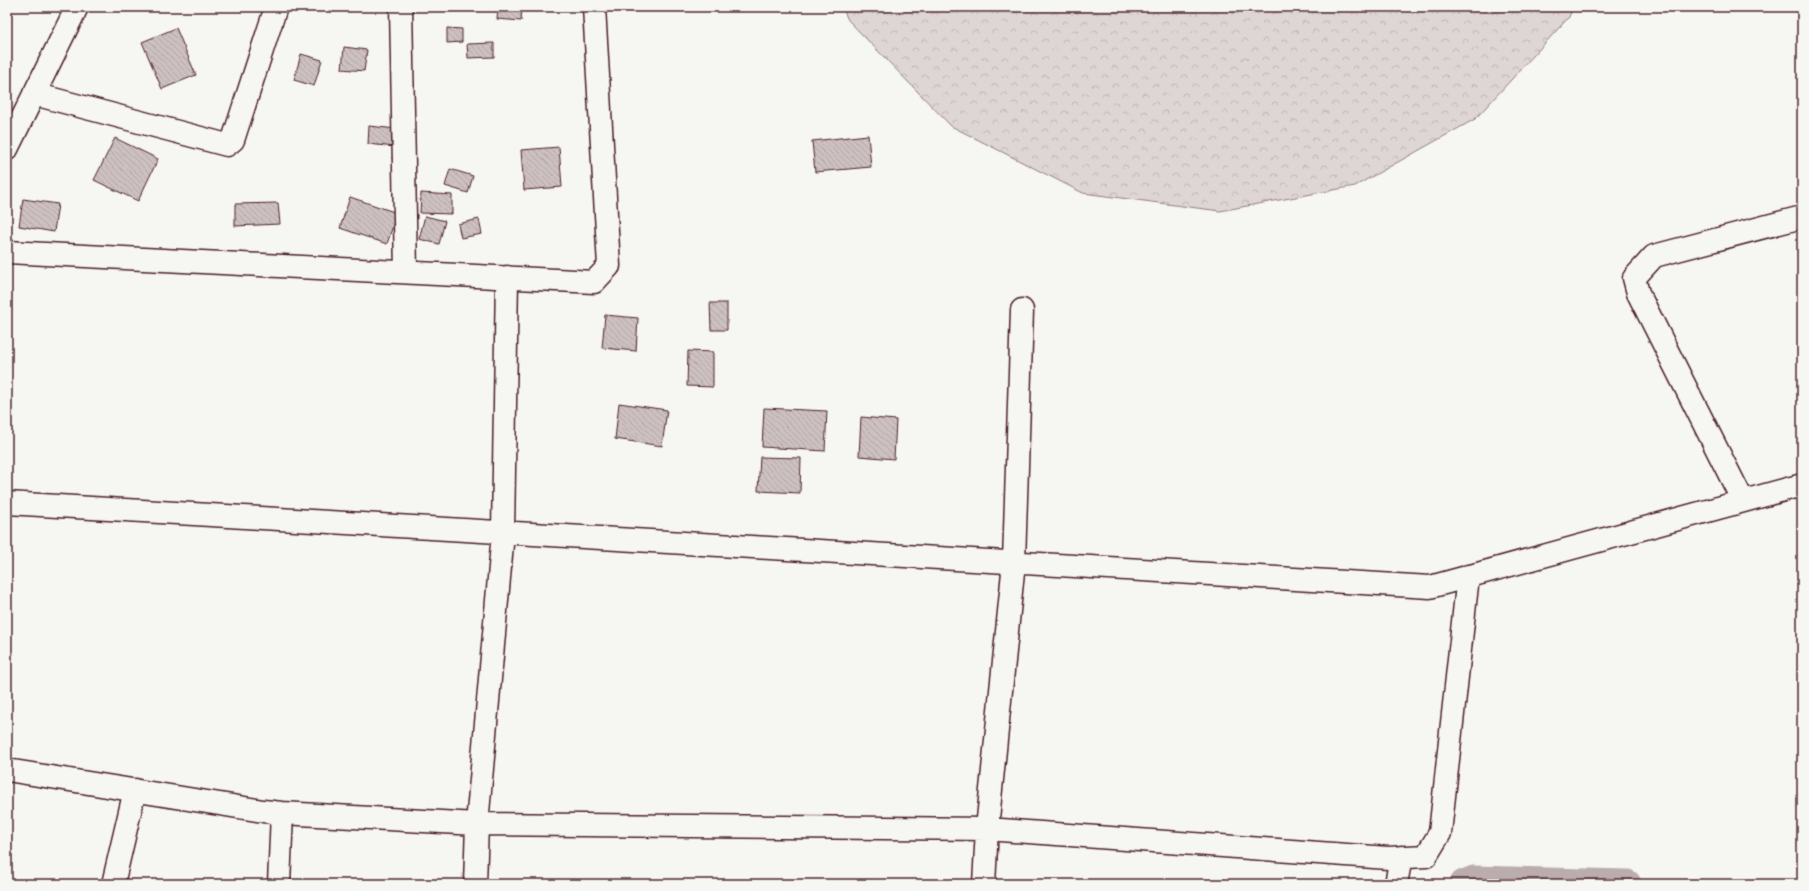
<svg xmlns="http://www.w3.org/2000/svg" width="1809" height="891" font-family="'Playpen Sans',sans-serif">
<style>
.park{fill:url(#park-crowns);stroke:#947a80}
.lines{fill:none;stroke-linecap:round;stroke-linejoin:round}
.canal{stroke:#bbadae;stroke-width:29}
.building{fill:url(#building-back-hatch);stroke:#4a1f2b}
.minor-casing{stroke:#4a1f2b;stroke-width:25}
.minor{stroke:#f6f6f2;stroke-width:22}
</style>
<defs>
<pattern id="park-crowns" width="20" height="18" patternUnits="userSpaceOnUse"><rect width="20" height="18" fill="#ddd6d5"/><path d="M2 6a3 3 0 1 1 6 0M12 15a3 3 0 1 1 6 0" fill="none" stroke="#bfb7b7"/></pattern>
<pattern id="building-back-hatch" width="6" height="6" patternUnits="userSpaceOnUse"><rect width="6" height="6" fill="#ccc1c0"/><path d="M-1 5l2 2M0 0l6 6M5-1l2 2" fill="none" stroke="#b1a5a5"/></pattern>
</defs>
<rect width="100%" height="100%" fill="#f6f6f2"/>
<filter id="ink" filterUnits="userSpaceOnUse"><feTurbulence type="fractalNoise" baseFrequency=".025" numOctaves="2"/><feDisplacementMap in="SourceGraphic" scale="8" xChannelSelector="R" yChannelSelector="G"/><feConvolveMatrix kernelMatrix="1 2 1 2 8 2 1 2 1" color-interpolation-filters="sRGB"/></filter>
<g filter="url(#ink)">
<!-- park -->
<path class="park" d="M 842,7 L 1573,7 L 1569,17 L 1475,119 L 1355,186 L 1220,211 L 1083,193 L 951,126 L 848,20 Z"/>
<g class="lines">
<!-- canal -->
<path class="canal" d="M 1464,884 L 1474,880 L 1627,884"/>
</g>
<!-- building -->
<path class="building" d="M 498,7 L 522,7 L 521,21 L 497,19 Z
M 176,28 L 196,75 L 162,89 L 142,42 Z
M 447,28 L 462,29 L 462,42 L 447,43 Z
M 494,43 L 494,57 L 468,58 L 467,44 Z
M 344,47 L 367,50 L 364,71 L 342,69 Z
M 301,54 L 322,60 L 314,86 L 294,80 Z
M 369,126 L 396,129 L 395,147 L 368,144 Z
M 868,135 L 871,167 L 815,172 L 812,141 Z
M 115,138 L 158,159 L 138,201 L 94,180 Z
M 559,147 L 562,187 L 524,190 L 521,150 Z
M 450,169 L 473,176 L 468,193 L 445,186 Z
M 421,193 L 452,195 L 452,214 L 420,213 Z
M 350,197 L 397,213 L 387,244 L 340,228 Z
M 23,199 L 58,204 L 54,232 L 19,226 Z
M 278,203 L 280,224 L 235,226 L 235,204 Z
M 425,216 L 445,221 L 439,244 L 419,239 Z
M 479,219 L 482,234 L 461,238 L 458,224 Z
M 710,303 L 727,303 L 727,330 L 711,330 Z
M 605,315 L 638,318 L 636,351 L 602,348 Z
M 688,351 L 713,352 L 713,387 L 687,386 Z
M 619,403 L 667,410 L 662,446 L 615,439 Z
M 764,408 L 827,411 L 825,451 L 762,447 Z
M 861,417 L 896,420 L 894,459 L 859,456 Z
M 760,457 L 801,458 L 800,493 L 758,491 Z"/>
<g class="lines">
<!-- minor casing -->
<g class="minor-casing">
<path id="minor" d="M 401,7 L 406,272
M 34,94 L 227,145 L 233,140 L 276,7
M 7,149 L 77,7
M 7,252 L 594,282 L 609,266 L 594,7
M 1743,501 L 1638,293 L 1634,278 L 1654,256 L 1802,217
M 7,503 L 1430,587 L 1802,485
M 7,770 L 263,811 L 282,813 L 477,824 L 987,829 L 1388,858 L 1426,856 L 1440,833 L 1468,576
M 113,884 L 135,790
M 279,884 L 282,813
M 475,884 L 477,824 L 503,533 L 507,277
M 984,884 L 987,829 L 1014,562 L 1022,310
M 1396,884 L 1401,857"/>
</g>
<!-- minor -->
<use href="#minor" class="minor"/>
</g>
</g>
<!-- margin -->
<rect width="1809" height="891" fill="none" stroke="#f6f6f2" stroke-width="24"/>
<rect x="12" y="12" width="1785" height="867" fill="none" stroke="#4a1f2b" stroke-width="1.5" filter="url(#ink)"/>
</svg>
